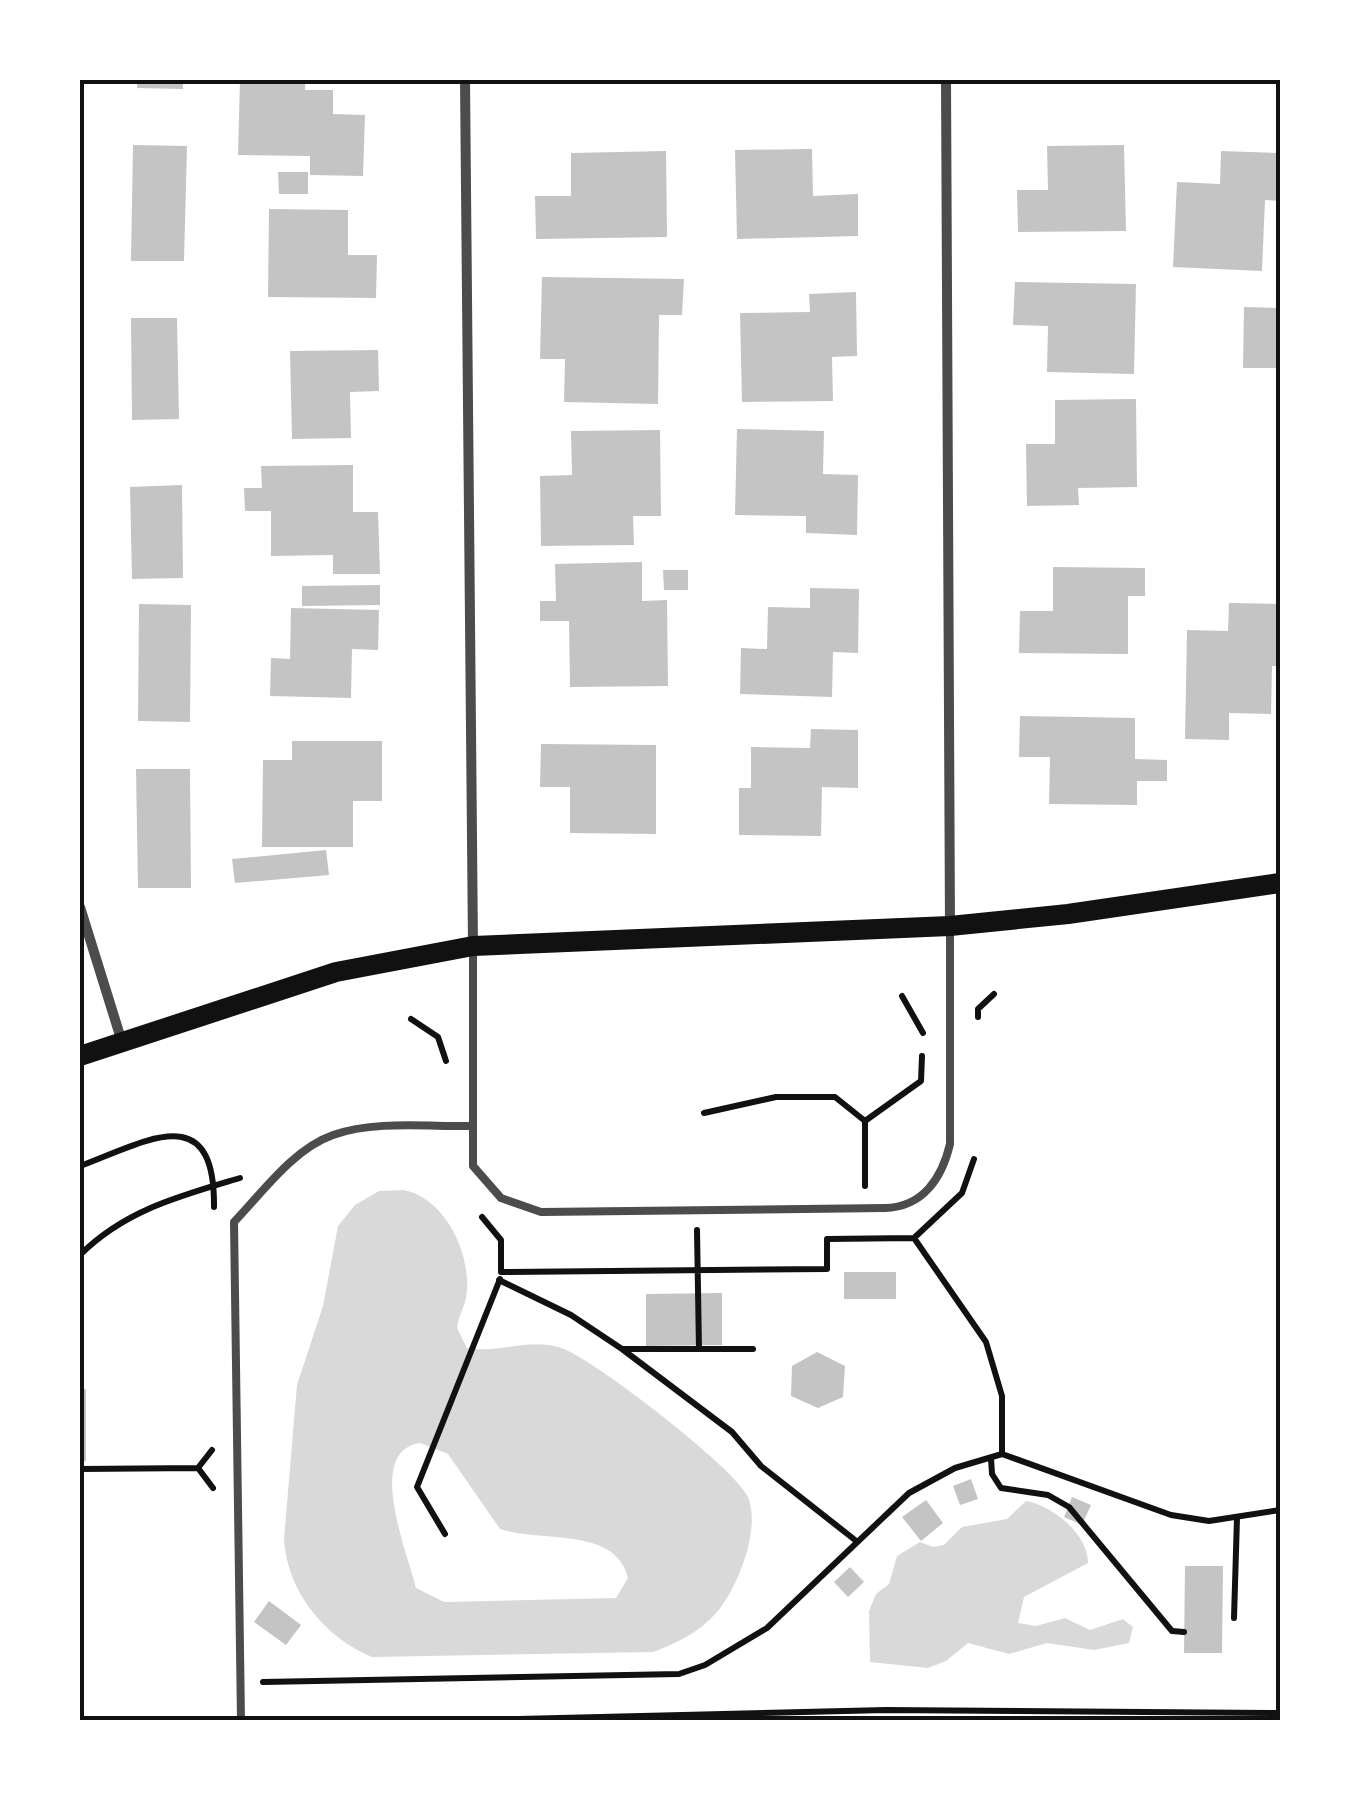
<svg xmlns="http://www.w3.org/2000/svg" width="1360" height="1800" font-family="'PT Sans',sans-serif">
<style>
.water{fill:#d9d9d9;fill-rule:evenodd}
.building{fill:#c4c4c4}
.lines{fill:none;stroke-linecap:round;stroke-linejoin:round}
.path{stroke:#111;stroke-width:6}
.service{stroke:#4c4c4c;stroke-width:8}
.minor{stroke:#4c4c4c;stroke-width:10}
.secondary{stroke:#111;stroke-width:20}
.neatline{fill:none;stroke:#111;stroke-width:4}
</style>
<rect width="100%" height="100%" fill="#fff"/>
<!-- water -->
<path class="water" d="M 404,1190 C 447,1199 473,1257 466,1298 C 464,1308 458,1317 457,1328 L 467,1348 C 500,1354 531,1336 564,1349 C 597,1362 735,1468 748,1497 C 761,1529 738,1587 717,1612 C 701,1631 676,1644 653,1652 L 372,1657 C 324,1637 287,1591 284,1539 L 297,1385 L 323,1306 L 338,1226 L 355,1205 L 379,1191 ZM 420,1443 L 448,1454 L 500,1529 C 540,1543 616,1526 628,1578 L 616,1598 L 444,1602 L 416,1588 C 407,1551 365,1451 420,1443 Z
M 1026,1501 C 1053,1506 1088,1534 1088,1563 L 1024,1597 L 1018,1623 L 1036,1626 L 1065,1618 L 1090,1630 L 1123,1619 L 1133,1627 L 1129,1643 L 1094,1650 L 1047,1643 L 1009,1654 L 968,1643 L 946,1661 L 928,1668 L 870,1662 L 869,1611 L 876,1594 L 889,1584 L 897,1556 L 920,1542 L 933,1547 L 944,1545 L 962,1527 L 1007,1519 Z"/>
<!-- building -->
<path class="building" d="M 137,80 L 183,80 L 183,89 L 137,88 Z
M 240,80 L 305,80 L 305,90 L 333,90 L 333,114 L 365,115 L 363,176 L 310,175 L 310,156 L 238,155 Z
M 133,145 L 187,146 L 184,261 L 131,261 Z
M 1124,145 L 1126,231 L 1018,232 L 1017,190 L 1048,190 L 1047,146 Z
M 812,149 L 813,196 L 858,194 L 858,236 L 737,239 L 735,150 Z
M 666,151 L 667,237 L 536,239 L 535,196 L 571,196 L 571,153 Z
M 1221,151 L 1280,153 L 1280,201 L 1265,200 L 1262,271 L 1173,267 L 1177,182 L 1220,184 Z
M 278,172 L 308,172 L 308,194 L 279,194 Z
M 269,209 L 348,210 L 348,255 L 377,255 L 376,298 L 268,297 Z
M 542,277 L 684,279 L 682,315 L 659,315 L 658,404 L 564,402 L 565,359 L 540,359 Z
M 1015,282 L 1136,284 L 1134,374 L 1047,372 L 1048,326 L 1013,325 Z
M 856,292 L 857,356 L 832,357 L 833,401 L 742,402 L 740,313 L 810,312 L 809,294 Z
M 1244,307 L 1280,308 L 1280,368 L 1243,368 Z
M 131,318 L 177,318 L 179,419 L 132,420 Z
M 378,350 L 379,391 L 350,392 L 351,438 L 292,439 L 290,351 Z
M 1136,399 L 1137,487 L 1078,488 L 1079,505 L 1027,506 L 1026,444 L 1055,444 L 1055,400 Z
M 737,429 L 824,431 L 823,474 L 858,475 L 857,535 L 806,533 L 806,516 L 735,515 Z
M 660,430 L 661,516 L 633,516 L 634,545 L 541,546 L 540,476 L 572,475 L 571,431 Z
M 353,465 L 353,512 L 378,512 L 380,574 L 333,574 L 333,555 L 271,556 L 271,511 L 245,511 L 244,488 L 262,488 L 261,466 Z
M 182,485 L 183,578 L 132,579 L 130,487 Z
M 642,562 L 642,601 L 667,600 L 668,686 L 570,687 L 569,621 L 540,621 L 540,601 L 556,601 L 555,564 Z
M 1053,567 L 1145,568 L 1145,596 L 1128,596 L 1128,654 L 1019,653 L 1020,611 L 1053,611 Z
M 663,570 L 688,570 L 688,590 L 664,590 Z
M 380,585 L 380,605 L 302,606 L 302,586 Z
M 810,588 L 859,589 L 858,653 L 833,652 L 832,697 L 740,694 L 741,648 L 767,649 L 768,607 L 810,608 Z
M 1229,603 L 1280,604 L 1280,666 L 1272,666 L 1271,714 L 1229,713 L 1229,740 L 1185,739 L 1187,630 L 1228,631 Z
M 139,604 L 191,605 L 190,722 L 138,721 Z
M 291,608 L 379,610 L 378,650 L 352,649 L 351,698 L 270,696 L 271,658 L 290,659 Z
M 1020,716 L 1135,718 L 1135,759 L 1167,760 L 1167,781 L 1137,781 L 1137,805 L 1049,804 L 1050,757 L 1019,757 Z
M 811,729 L 858,730 L 858,788 L 822,787 L 821,836 L 739,835 L 739,788 L 751,788 L 751,747 L 810,748 Z
M 292,741 L 382,741 L 382,801 L 353,801 L 353,847 L 262,847 L 263,760 L 292,760 Z
M 541,744 L 656,745 L 656,834 L 570,833 L 570,787 L 540,787 Z
M 136,769 L 190,769 L 191,888 L 138,888 Z
M 326,850 L 329,875 L 235,883 L 232,859 Z
M 844,1272 L 896,1272 L 896,1299 L 844,1299 Z
M 722,1293 L 722,1345 L 646,1346 L 646,1294 Z
M 817,1352 L 845,1366 L 843,1397 L 818,1408 L 791,1396 L 792,1366 Z
M 80,1389 L 86,1389 L 86,1461 L 80,1461 Z
M 971,1479 L 978,1499 L 960,1505 L 953,1486 Z
M 1072,1497 L 1091,1505 L 1082,1525 L 1064,1517 Z
M 926,1500 L 943,1523 L 921,1541 L 902,1517 Z
M 1185,1566 L 1223,1566 L 1222,1653 L 1184,1653 Z
M 850,1567 L 864,1582 L 848,1597 L 834,1582 Z
M 269,1601 L 301,1625 L 286,1645 L 254,1622 Z"/>
<g class="lines">
<!-- path -->
<path class="path" d="M 902,996 L 923,1033
M 978,1017 L 978,1009 L 994,994
M 411,1019 L 438,1037 L 446,1061
M 704,1113 L 776,1097 L 835,1097 L 865,1121
M 865,1121 L 921,1081 L 922,1056
M 865,1121 L 865,1186
M 80,1166 C 147,1141 215,1098 214,1207
M 482,1217 L 501,1240 L 501,1272 L 827,1269 L 827,1239 L 914,1238 L 962,1193 L 974,1159
M 697,1230 L 699,1349
M 914,1238 L 986,1342 L 1002,1396 L 1002,1454
M 80,1255 C 125,1210 180,1196 240,1178
M 499,1280 L 571,1315 L 622,1349 L 732,1432 L 761,1466 L 855,1540
M 623,1349 L 753,1349
M 991,1458 L 992,1474 L 1001,1488 L 1048,1495 L 1069,1507 L 1172,1631 L 1184,1632
M 198,1468 L 213,1488
M 80,1469 L 198,1468 L 212,1450
M 445,1534 L 417,1487 L 500,1279
M 1234,1618 L 1237,1518
M 263,1682 L 679,1674 L 705,1665 L 767,1628 L 909,1493 L 955,1468 L 1002,1454 L 1171,1515 L 1209,1521 L 1280,1510
M 80,1719 L 221,1720
M 263,1720 L 307,1720
M 480,1720 L 886,1710 L 1280,1713"/>
<!-- service -->
<path class="service" d="M 473,949 L 473,1166 L 501,1198 L 541,1212 L 885,1208 C 923,1207 942,1178 950,1144 L 950,930
M 241,1720 L 234,1222 C 262,1193 293,1149 333,1135 C 375,1120 430,1127 473,1126"/>
<!-- minor -->
<path class="minor" d="M 465,80 L 473,946
M 946,80 L 950,926
M 80,907 L 122,1042"/>
<!-- secondary -->
<path class="secondary" d="M 80,1056 L 336,972 L 473,946 L 950,926 L 1068,914 L 1280,883"/>
</g>
<!-- border -->
<rect width="1360" height="1800" fill="none" stroke="#ffffff" stroke-width="165"/>
<rect x="82" y="82" width="1196" height="1636" class="neatline"/>
</svg>
